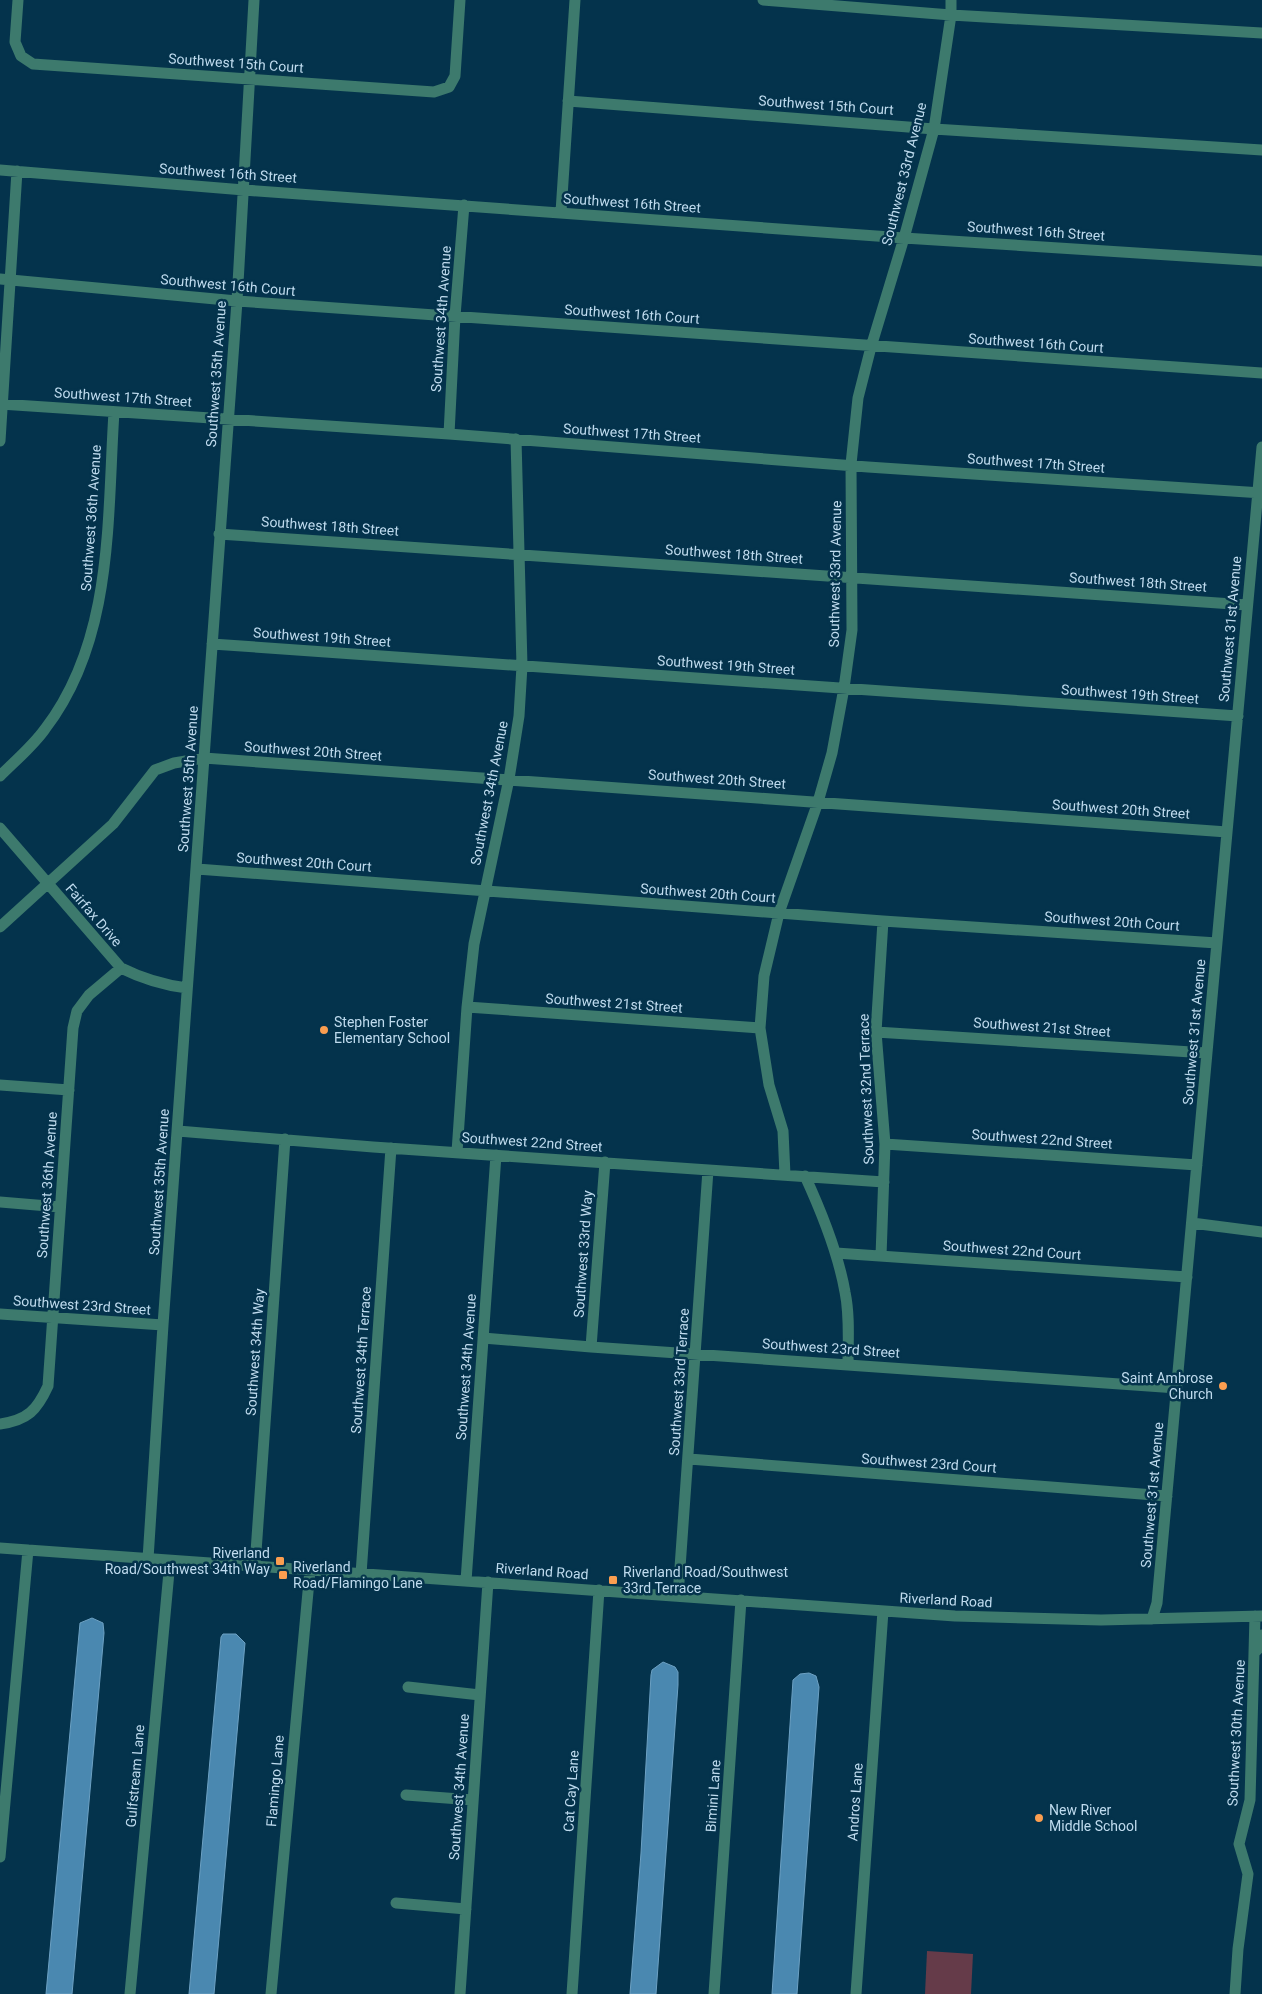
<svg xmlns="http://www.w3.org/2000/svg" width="1262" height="1994" font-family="Roboto,sans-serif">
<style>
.green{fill:#653b49}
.water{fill:#4a88b0;stroke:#6da1c3}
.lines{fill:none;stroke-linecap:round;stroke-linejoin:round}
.minor{stroke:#3d7a6d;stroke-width:11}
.poi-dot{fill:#fb9e50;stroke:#04334c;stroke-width:2}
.labels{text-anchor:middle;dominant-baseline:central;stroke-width:5;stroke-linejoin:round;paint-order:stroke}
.street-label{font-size:14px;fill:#bfdbee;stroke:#04334c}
.poi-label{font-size:14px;fill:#bfdbee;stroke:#04334c;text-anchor:start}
</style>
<rect width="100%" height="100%" fill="#04334c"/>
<!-- green -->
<path class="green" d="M 927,1951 L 973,1954 L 971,1994 L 925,1994 Z"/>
<!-- water -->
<path class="water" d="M 92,1618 L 103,1623 L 104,1633 L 72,1994 L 46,1994 L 80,1623 Z
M 223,1634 L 236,1634 L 245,1643 L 214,1994 L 189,1994 L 221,1637 Z
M 663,1662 L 675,1667 L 678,1672 L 678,1685 L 656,1994 L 630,1994 L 641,1853 L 651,1675 L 652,1670 Z
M 809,1673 L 816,1676 L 819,1687 L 797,1994 L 772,1994 L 793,1680 L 800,1674 Z"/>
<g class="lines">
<!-- minor -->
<path class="minor" d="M 18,0 L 15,42 L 21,56 L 33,64 L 434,92 L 449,87 L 455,76 L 460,0
M 763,0 L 951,15 L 1262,33
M 568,101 L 934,129 L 1262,150
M 0,170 L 244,190 L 904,238 L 1262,261
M 561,212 L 575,0
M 0,279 L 237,301 L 1262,373
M 0,404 L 449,434 L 868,467 L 1262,493
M 449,434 L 455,316 L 464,205
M 0,441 L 17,171
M 219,534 L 1247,605
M 212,644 L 1238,716
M 0,776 C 15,761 33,746 45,729 C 114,639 107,519 114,412
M 0,828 L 121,968 C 143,979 163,985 187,988
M 197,869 L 883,921 L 1217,943
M 0,927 L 113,824 L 155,770 L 174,763 L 204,758 L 1227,832
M 467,1007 L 760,1028
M 876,1032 L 1207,1053
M 0,1085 L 69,1090
M 178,1131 L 373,1147 L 884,1182
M 885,1144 L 1197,1165
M 457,1152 L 467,1007 L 474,944 L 509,779 L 519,716 L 522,666 L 516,439
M 785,1175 L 783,1131 L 769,1085 L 760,1028 L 764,976 L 779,913 L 818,802 L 832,753 L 844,688 L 852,630 L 851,464 L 858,398 L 871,347 L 904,238 L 934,129 L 951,15 L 951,0
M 805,1176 C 822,1213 838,1252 845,1292 C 850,1316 848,1341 848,1365
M 0,1202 L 60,1207
M 1192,1223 L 1262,1232
M 836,1253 L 1187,1277
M 881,1256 L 885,1144 L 876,1032 L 883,921
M 0,1314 L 163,1325
M 483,1338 L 591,1347 L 1177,1388
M 591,1347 L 605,1162
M 0,1424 C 28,1420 37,1410 48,1386 L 73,1028 L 77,1011 L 89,995 L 121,968
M 689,1459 L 1167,1496
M 0,1548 L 955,1616 L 1101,1620 L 1262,1616
M 148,1559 L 163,1325 L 237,301 L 254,0
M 255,1566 L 285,1139
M 361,1574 L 391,1148
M 466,1581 L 496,1155
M 678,1596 L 708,1170
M 1152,1619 L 1157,1603 L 1262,447
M 1256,1651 L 1261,1646 L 1262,1635
M 408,1687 L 480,1695
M 406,1795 L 473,1800
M 0,1857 L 28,1550
M 396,1903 L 466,1909
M 130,1994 L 170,1561
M 271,1994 L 310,1570
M 460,1994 L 488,1582
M 572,1994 L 599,1590
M 714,1994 L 741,1600
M 856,1994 L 883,1611
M 1235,1994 L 1238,1949 L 1248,1874 L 1239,1844 L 1250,1800 L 1255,1616"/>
</g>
<!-- markers -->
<g class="poi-dot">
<circle cx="324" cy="1030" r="5"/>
<circle cx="1223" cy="1386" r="5"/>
<rect x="275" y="1556" width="10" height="10" rx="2.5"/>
<rect x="278" y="1570" width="10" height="10" rx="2.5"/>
<rect x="608" y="1575" width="10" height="10" rx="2.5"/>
<circle cx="1039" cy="1818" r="5"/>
</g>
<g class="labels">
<!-- street labels -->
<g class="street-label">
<text transform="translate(236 63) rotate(4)">Southwest 15th Court</text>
<text transform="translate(826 105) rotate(4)">Southwest 15th Court</text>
<text transform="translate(228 173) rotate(4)">Southwest 16th Street</text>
<text transform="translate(904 174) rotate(-76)">Southwest 33rd Avenue</text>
<text transform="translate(632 203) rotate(4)">Southwest 16th Street</text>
<text transform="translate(1036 231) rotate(4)">Southwest 16th Street</text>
<text transform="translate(228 285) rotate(5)">Southwest 16th Court</text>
<text transform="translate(632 314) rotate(4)">Southwest 16th Court</text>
<text transform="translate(441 319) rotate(-86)">Southwest 34th Avenue</text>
<text transform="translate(1036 343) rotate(4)">Southwest 16th Court</text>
<text transform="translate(216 374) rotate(-86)">Southwest 35th Avenue</text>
<text transform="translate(123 397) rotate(4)">Southwest 17th Street</text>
<text transform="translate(632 433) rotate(4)">Southwest 17th Street</text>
<text transform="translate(1036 463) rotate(4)">Southwest 17th Street</text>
<text transform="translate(91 518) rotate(-86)">Southwest 36th Avenue</text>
<text transform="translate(330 526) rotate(4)">Southwest 18th Street</text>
<text transform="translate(734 554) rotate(4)">Southwest 18th Street</text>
<text transform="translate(835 574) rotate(-89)">Southwest 33rd Avenue</text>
<text transform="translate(1138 582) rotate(4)">Southwest 18th Street</text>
<text transform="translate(1230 629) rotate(-85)">Southwest 31st Avenue</text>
<text transform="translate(322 637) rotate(4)">Southwest 19th Street</text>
<text transform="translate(726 665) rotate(4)">Southwest 19th Street</text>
<text transform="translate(1130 694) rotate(4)">Southwest 19th Street</text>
<text transform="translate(313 751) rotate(4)">Southwest 20th Street</text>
<text transform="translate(188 779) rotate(-86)">Southwest 35th Avenue</text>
<text transform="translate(717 779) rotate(4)">Southwest 20th Street</text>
<text transform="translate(489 793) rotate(-79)">Southwest 34th Avenue</text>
<text transform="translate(1121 809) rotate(4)">Southwest 20th Street</text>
<text transform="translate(304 862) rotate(4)">Southwest 20th Court</text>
<text transform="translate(708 893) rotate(4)">Southwest 20th Court</text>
<text transform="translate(94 915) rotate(49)">Fairfax Drive</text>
<text transform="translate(1112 921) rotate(4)">Southwest 20th Court</text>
<text transform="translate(614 1003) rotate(4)">Southwest 21st Street</text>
<text transform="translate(1042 1027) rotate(4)">Southwest 21st Street</text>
<text transform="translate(1194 1032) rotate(-85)">Southwest 31st Avenue</text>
<text transform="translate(866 1089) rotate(-92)">Southwest 32nd Terrace</text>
<text transform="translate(1042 1139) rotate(4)">Southwest 22nd Street</text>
<text transform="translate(532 1142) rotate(4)">Southwest 22nd Street</text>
<text transform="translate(159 1182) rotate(-86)">Southwest 35th Avenue</text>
<text transform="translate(47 1185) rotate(-86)">Southwest 36th Avenue</text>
<text transform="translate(1012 1250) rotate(4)">Southwest 22nd Court</text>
<text transform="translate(583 1254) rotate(-86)">Southwest 33rd Way</text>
<text transform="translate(82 1305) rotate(4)">Southwest 23rd Street</text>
<text transform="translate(831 1348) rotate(4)">Southwest 23rd Street</text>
<text transform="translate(255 1352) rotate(-86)">Southwest 34th Way</text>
<text transform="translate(361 1360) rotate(-86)">Southwest 34th Terrace</text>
<text transform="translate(466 1367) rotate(-86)">Southwest 34th Avenue</text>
<text transform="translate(679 1382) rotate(-86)">Southwest 33rd Terrace</text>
<text transform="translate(929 1463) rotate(4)">Southwest 23rd Court</text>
<text transform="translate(1152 1495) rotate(-85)">Southwest 31st Avenue</text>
<text transform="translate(542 1571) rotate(4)">Riverland Road</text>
<text transform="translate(946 1600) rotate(3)">Riverland Road</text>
<text transform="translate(1236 1733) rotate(-87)">Southwest 30th Avenue</text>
<text transform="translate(135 1776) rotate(-85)">Gulfstream Lane</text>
<text transform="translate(275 1781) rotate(-85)">Flamingo Lane</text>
<text transform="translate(459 1787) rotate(-86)">Southwest 34th Avenue</text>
<text transform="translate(571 1791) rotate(-86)">Cat Cay Lane</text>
<text transform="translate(713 1796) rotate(-86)">Bimini Lane</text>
<text transform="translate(855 1802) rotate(-86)">Andros Lane</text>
</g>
<!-- poi labels -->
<g class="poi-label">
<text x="334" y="1022">Stephen Foster<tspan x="334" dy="16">Elementary School</tspan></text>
<text x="1213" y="1378" text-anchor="end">Saint Ambrose<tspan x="1213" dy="16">Church</tspan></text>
<text x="270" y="1553" text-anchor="end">Riverland<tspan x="270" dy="16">Road/Southwest 34th Way</tspan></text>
<text x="293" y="1567">Riverland<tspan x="293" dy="16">Road/Flamingo Lane</tspan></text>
<text x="623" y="1572">Riverland Road/Southwest<tspan x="623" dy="16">33rd Terrace</tspan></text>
<text x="1049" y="1810">New River<tspan x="1049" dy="16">Middle School</tspan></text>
</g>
</g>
</svg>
